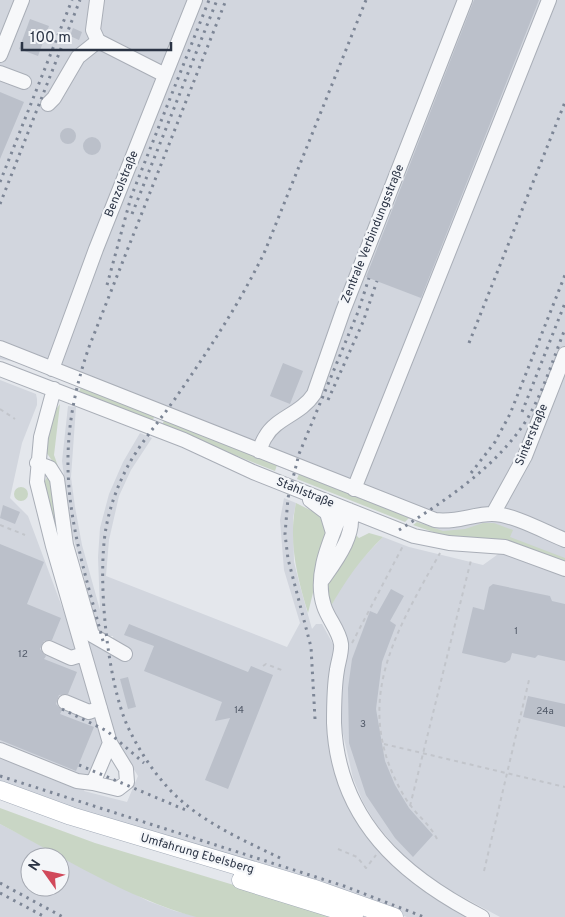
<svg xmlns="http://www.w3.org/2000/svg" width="565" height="917" font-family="Overpass,sans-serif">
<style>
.built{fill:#d2d6de;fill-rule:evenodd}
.green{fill:#c9d6c5}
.building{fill:#bbc0ca}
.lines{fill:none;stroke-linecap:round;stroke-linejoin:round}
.minor-casing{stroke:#a9aeb7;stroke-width:16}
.major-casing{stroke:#a3abb8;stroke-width:19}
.path{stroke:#c2c5cb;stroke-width:2;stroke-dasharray:4 4;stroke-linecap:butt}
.minor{stroke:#f7f8fa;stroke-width:14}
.major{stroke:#fff;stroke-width:18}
.rail{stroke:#7d8696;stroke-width:3;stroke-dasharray:2.5 5;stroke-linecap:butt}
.labels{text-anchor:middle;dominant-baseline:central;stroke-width:4.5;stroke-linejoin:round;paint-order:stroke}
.number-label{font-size:10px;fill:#4f5766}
.street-label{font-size:12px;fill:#2b3445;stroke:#f4f6f9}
</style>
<rect width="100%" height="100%" fill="#e4e7ec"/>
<!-- built -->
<path class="built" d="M 0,0 L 565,0 L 565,560 L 477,528 L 460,534 L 440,531 L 76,386 L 15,362 L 0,359 Z
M 0,380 L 36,394 L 37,399 L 37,405 L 22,443 L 10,498 L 28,516 L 74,639 L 101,734 L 102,743 L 84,791 L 127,802 L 138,776 L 119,745 L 109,722 L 84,634 L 100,647 L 115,656 L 113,636 L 100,636 L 71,529 L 62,461 L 68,406 L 76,407 L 71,477 L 75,507 L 82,545 L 100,610 L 98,557 L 100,528 L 109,494 L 123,462 L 140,433 L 152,438 L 131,470 L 119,496 L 109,540 L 106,576 L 287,647 L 300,623 L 284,570 L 280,520 L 284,498 L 296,503 L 293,518 L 294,562 L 300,586 L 312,629 L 316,624 L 322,624 L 333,644 L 334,759 L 392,863 L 420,887 L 471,917 L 407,917 L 0,784 Z
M 383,537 L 409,547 L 483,565 L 501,552 L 565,575 L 565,917 L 500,917 L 446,888 L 407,860 L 376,824 L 363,802 L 353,778 L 341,725 L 343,673 L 348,640 L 330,608 L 343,583 L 359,562 Z
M 0,824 L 148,901 L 175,911 L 199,917 L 0,917 ZM 30,857 L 60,857 L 60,887 L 30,887 Z"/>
<!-- green -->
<path class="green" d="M 81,387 L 154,417 L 152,423 L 78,394 Z
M 60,404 L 54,455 L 60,472 L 46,452 L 51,416 Z
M 164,420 L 277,465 L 275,471 L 162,426 Z
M 299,474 L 409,518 L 405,522 L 297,479 Z
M 47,477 L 52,480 L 61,543 L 58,544 L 44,483 Z
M14 494a7 7 0 1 1 14 0a7 7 0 1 1-14 0Z
M 296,503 L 316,513 L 329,528 L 308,613 C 297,577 288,541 296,503 Z
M 417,522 L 443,531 L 465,529 L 483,523 L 494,523 L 513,530 L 510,537 L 565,558 L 565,562 L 512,542 L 459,537 L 439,534 L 413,525 Z
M 369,533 L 383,537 C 361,558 345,581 330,608 L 326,585 L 356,535 L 359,538 Z
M 0,808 L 95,843 L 339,917 L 196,917 C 127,898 63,857 0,824 Z"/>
<!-- building -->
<path class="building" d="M 474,0 L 539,0 L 421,298 L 366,277 Z
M 30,19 L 49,26 L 38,56 L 19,49 Z
M 73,28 L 82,32 L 79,40 L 70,36 Z
M 0,92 L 24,102 L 0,159 Z
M60 136a8 8 0 1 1 16 0a8 8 0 1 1-16 0Z
M83 146a9 9 0 1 1 18 0a9 9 0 1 1-18 0Z
M 283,363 L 303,371 L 290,404 L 270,396 Z
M 3,505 L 20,512 L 15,524 L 0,518 Z
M 0,544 L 44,562 L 27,604 L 61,618 L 52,640 L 44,641 L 40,649 L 46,656 L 44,659 L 77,672 L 68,694 L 59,695 L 56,704 L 62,710 L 60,714 L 94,727 L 76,771 L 0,740 Z
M 493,584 L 550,596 L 552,601 L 565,604 L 565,661 L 538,655 L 535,658 L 512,653 L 510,660 L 505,663 L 462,653 L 473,607 L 484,610 L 489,587 Z
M 391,589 L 404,596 L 390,621 L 396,625 L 382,662 L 376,709 L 385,761 L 395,785 L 409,808 L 433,835 L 413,857 L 395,838 L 366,795 L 349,743 L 348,688 L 352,659 L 370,611 L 377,614 Z
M 129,624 L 248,672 L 251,666 L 273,675 L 228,789 L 205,780 L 230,718 L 215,721 L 222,702 L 144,671 L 154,646 L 124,635 Z
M 128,677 L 136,707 L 128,709 L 120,679 Z
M 528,696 L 565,704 L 565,727 L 523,717 Z"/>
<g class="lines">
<!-- minor casing -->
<g class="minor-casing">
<path id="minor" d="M 97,0 L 93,30 L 98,41 L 165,75
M 0,55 L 22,0
M 0,73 L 24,82
M 48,104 L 54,98 L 78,57 L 98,41
M 0,348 L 435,520 C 458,523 472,514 492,514 C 513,514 545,532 565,540
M 0,369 L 184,440 L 253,472 L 414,536 L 449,543 L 505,547 L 565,569
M 52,369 L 96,249 L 195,0
M 54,389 L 41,437 L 37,482 L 53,546 L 110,743 L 126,769 L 127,782 L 118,789 L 93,783 L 110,743
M 259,451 C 261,446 263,440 266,436 C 276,418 301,414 314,394 L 343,311 L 465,0
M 37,463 L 50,468 L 57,479 L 66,545 L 92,635 L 125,654
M 354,489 L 549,0
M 310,500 L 327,513 L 333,533
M 343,508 C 332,537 313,574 324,606 C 328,619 339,630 341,644 C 342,652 338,662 337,670 C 334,687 334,705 334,723 C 338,820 402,876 482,917
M 493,514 L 525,456 L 565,354
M 323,579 C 335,562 358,532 349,510
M 49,648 L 71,658 L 84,654
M 65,702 L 89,712 L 100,708
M 0,750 L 77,781 L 93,783"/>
</g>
<!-- major casing -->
<g class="major-casing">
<path id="major" d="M 0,790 L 71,816 L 312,888 L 394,917
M 241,880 L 354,915"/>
</g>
<!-- path -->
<path class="path" d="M 0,409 L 15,419
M 0,525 L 25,535
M 352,643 L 404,544
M 263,666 L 266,664 L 284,671
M 384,744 L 565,787
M 410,806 L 471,560
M 437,839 C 431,826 419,817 411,806 C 406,800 401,791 397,783 C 354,697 398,628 440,553
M 338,849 L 357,857 L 366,868 L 376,855
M 484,871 L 529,680"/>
<!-- minor -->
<use href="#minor" class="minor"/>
<!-- major -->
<use href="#major" class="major"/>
<!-- rail -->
<path class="rail" d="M 0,182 L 72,0
M 0,204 L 80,0
M 132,214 L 217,0
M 107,285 L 131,197 L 209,0
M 469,343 L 565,102
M 328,400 L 363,322 L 377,281
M 522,412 L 565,303
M 471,473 L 495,442 L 510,414 L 565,275
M 399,530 C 446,500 495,468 526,421 C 543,393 553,359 565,329
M 103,641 C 73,529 49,463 89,347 L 226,0
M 62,709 L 107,731 L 144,763
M 315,719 L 311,647 L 288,559 L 285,534 L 288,498 L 299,454 L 358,312 L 369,278
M 79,765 L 188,811
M 0,776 L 344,886 L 424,917
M 280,858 C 241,839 201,822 171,791 C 153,772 138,749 127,725 C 107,679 97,578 106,528 C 110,506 118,484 129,464 C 143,439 163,417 179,393 C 210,348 241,301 265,251 L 366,0
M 0,883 L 63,917
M 0,893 L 45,917"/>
</g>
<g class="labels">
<!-- number labels -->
<g class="number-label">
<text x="516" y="631">1</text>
<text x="23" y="654">12</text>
<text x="239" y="710">14</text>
<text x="545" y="711">24a</text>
<text x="363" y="724">3</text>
</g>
<!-- street labels -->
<g class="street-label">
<text transform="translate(122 184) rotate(-68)">Benzolstraße</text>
<text transform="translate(373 234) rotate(-68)">Zentrale Verbindungsstraße</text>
<text transform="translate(532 435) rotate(-67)">Sinterstraße</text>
<text transform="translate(305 493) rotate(22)">Stahlstraße</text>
<text transform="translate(197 854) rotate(16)">Umfahrung Ebelsberg</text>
</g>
</g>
<!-- north arrow -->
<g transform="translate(45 872) rotate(303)"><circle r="24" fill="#f4f6f9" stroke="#a4a8b1"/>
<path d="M0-4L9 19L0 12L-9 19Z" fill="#d1495b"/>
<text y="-8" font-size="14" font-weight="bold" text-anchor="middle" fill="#2b3445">N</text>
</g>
<!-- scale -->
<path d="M22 42v8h149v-8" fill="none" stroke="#2b3445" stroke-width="2.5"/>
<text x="30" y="42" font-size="15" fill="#2b3445" stroke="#f4f6f9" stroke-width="4" paint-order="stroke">100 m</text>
</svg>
